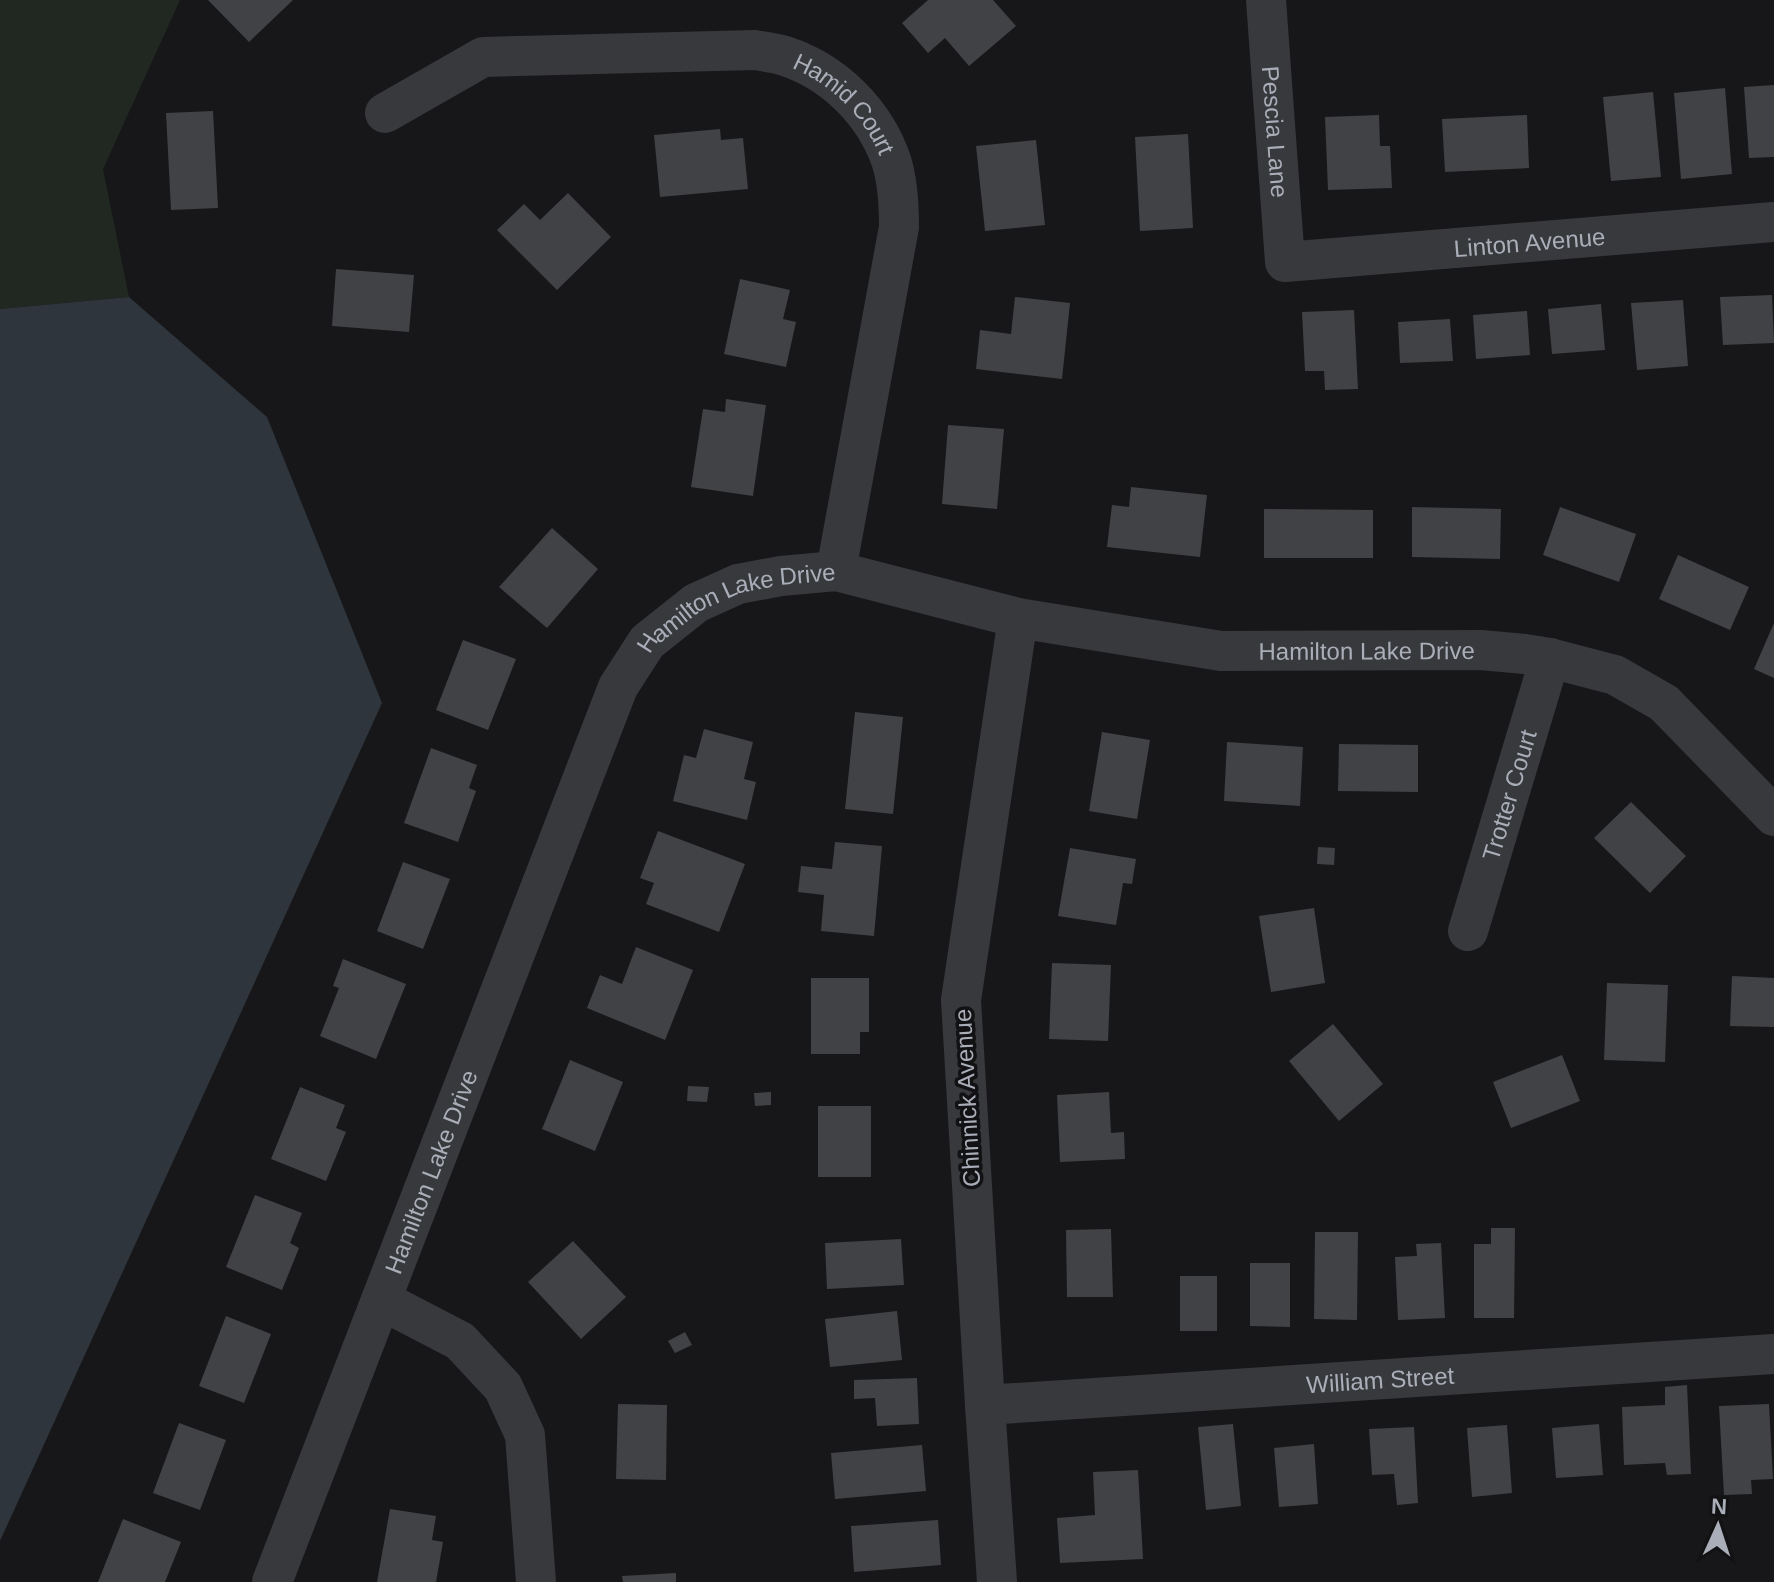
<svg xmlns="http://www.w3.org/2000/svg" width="1774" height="1582" font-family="Helvetica,sans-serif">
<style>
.green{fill:#212822}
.water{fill:#2e353c}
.building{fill:#414245}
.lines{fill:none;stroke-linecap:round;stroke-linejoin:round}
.minor{stroke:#38393d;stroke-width:40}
.labels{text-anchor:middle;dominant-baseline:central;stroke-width:7;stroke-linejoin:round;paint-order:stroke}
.street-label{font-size:24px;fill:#aaaeb8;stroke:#121214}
</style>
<rect width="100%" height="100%" fill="#171719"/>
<!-- green -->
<path class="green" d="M 0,0 L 180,0 L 103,169 L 129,297 L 0,309 Z"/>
<!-- water -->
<path class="water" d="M 129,297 L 267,417 L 382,703 L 0,1541 L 0,309 Z"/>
<!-- building -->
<path class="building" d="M 208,0 L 293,0 L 249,42 Z
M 928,0 L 993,0 L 1016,26 L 969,66 L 945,38 L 928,53 L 902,23 Z
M 1774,85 L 1774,157 L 1749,158 L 1744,87 Z
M 1725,88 L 1732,174 L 1681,179 L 1674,93 Z
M 1653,92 L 1661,177 L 1611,181 L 1603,97 Z
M 213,111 L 218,208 L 171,210 L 166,113 Z
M 1379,115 L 1380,146 L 1390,146 L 1392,188 L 1328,190 L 1325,117 Z
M 1527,115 L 1529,168 L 1445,172 L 1442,119 Z
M 720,129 L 721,140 L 743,138 L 748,189 L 660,197 L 654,135 Z
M 1188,134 L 1193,228 L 1140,231 L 1135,137 Z
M 1036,140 L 1045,225 L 985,231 L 976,146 Z
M 568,193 L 611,237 L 557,290 L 497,230 L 524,204 L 540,220 Z
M 336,269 L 414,275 L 409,332 L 332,326 Z
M 740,279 L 790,290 L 783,319 L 796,322 L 786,367 L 724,354 Z
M 1772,295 L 1774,343 L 1723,345 L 1720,297 Z
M 1015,297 L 1070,303 L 1062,379 L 976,369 L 980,330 L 1011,334 Z
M 1683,300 L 1688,366 L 1637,370 L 1631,303 Z
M 1601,304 L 1605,350 L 1552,354 L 1548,309 Z
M 1354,310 L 1358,389 L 1325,390 L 1324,371 L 1305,371 L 1302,312 Z
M 1527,311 L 1530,355 L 1476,359 L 1473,315 Z
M 1450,319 L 1453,361 L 1400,363 L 1398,322 Z
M 726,399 L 766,405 L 753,496 L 691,487 L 703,409 L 725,412 Z
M 948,425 L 1004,429 L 997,509 L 942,504 Z
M 1131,487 L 1207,495 L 1200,557 L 1107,547 L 1112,505 L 1129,507 Z
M 1412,507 L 1501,509 L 1500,559 L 1412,557 Z
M 1560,507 L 1636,534 L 1619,582 L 1543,555 Z
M 1264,509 L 1373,510 L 1373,558 L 1264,558 Z
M 552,528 L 598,569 L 547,628 L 499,587 Z
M 1678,555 L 1749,587 L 1730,630 L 1659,599 Z
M 1774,623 L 1774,678 L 1754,669 Z
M 463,640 L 516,659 L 488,730 L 436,710 Z
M 855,712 L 903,717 L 893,814 L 845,809 Z
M 704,729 L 753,742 L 744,779 L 756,782 L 747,820 L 673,801 L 684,755 L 696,758 Z
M 1102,732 L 1150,740 L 1137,819 L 1089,811 Z
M 1227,742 L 1303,747 L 1300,806 L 1224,801 Z
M 1339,744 L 1418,745 L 1418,792 L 1338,791 Z
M 431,748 L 477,765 L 469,788 L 476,791 L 458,842 L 404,823 Z
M 1631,802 L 1686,856 L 1650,893 L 1594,838 Z
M 658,831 L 745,864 L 719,932 L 646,904 L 654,883 L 640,878 Z
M 835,842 L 882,846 L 874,936 L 821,931 L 824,895 L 798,892 L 801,866 L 832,869 Z
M 1318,847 L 1335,848 L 1334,865 L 1317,864 Z
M 1070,848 L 1136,859 L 1132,884 L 1123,883 L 1116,925 L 1058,916 Z
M 403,862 L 450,879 L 423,949 L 377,931 Z
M 1314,908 L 1325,983 L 1271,992 L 1259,916 Z
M 636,947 L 693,970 L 665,1040 L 587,1008 L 600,975 L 622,984 Z
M 343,959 L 406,984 L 376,1059 L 320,1036 L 339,988 L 333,986 Z
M 1052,963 L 1111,965 L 1108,1041 L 1049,1039 Z
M 1732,976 L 1774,978 L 1774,1027 L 1730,1026 Z
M 811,978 L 869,978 L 869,1032 L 860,1032 L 860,1054 L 811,1054 Z
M 1607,983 L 1668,985 L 1665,1062 L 1604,1060 Z
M 1333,1024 L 1383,1084 L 1339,1121 L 1289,1061 Z
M 1562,1055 L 1580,1101 L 1511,1128 L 1493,1082 Z
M 570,1060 L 623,1082 L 595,1151 L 542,1129 Z
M 688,1086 L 709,1087 L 707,1102 L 687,1101 Z
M 300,1087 L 345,1105 L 336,1128 L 346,1132 L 326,1181 L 271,1159 Z
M 771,1092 L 771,1105 L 755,1106 L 754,1093 Z
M 1109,1092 L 1111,1133 L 1124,1132 L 1125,1159 L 1060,1162 L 1057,1095 Z
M 818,1106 L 871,1106 L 871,1177 L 818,1177 Z
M 255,1195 L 302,1213 L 290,1243 L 299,1248 L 282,1290 L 226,1267 Z
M 1491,1228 L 1515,1228 L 1514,1318 L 1474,1318 L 1474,1244 L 1491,1244 Z
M 1111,1229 L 1113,1297 L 1067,1297 L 1066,1230 Z
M 1315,1232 L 1358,1232 L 1357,1320 L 1314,1319 Z
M 901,1239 L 904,1285 L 827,1289 L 825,1243 Z
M 573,1241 L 626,1297 L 581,1339 L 528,1282 Z
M 1441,1243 L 1445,1318 L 1398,1320 L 1395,1257 L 1417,1256 L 1416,1244 Z
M 1250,1263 L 1290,1263 L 1290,1327 L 1250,1326 Z
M 1180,1276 L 1217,1276 L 1217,1331 L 1180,1331 Z
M 897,1311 L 902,1360 L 830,1367 L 825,1319 Z
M 226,1316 L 271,1334 L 244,1403 L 199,1386 Z
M 685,1332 L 692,1345 L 675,1353 L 668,1341 Z
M 917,1378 L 919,1424 L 877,1426 L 875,1398 L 854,1399 L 854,1380 Z
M 1687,1385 L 1691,1474 L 1667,1475 L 1665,1463 L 1624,1465 L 1622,1407 L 1665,1405 L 1665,1387 Z
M 618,1404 L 667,1405 L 666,1480 L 616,1479 Z
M 1769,1404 L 1773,1479 L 1751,1480 L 1752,1494 L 1724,1495 L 1719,1406 Z
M 179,1423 L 226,1440 L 200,1510 L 153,1493 Z
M 1233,1424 L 1241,1506 L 1206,1510 L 1198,1427 Z
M 1599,1424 L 1603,1475 L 1556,1478 L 1552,1428 Z
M 1507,1425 L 1512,1493 L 1472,1497 L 1467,1428 Z
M 1414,1427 L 1418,1503 L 1397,1505 L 1394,1474 L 1372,1475 L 1369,1429 Z
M 1314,1444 L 1318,1504 L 1279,1507 L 1274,1448 Z
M 922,1445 L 926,1491 L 835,1499 L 831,1453 Z
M 1138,1470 L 1143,1559 L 1060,1563 L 1057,1518 L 1095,1515 L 1093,1472 Z
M 390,1509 L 436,1516 L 432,1540 L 443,1542 L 436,1582 L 377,1582 Z
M 123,1519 L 181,1542 L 165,1582 L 98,1582 Z
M 938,1520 L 941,1565 L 854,1572 L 851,1526 Z
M 676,1573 L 676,1582 L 623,1582 L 622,1576 Z"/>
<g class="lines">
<!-- minor -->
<g class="minor">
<path id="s1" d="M 1266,0 L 1285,262 L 1774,222"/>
<path id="s2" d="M 385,113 L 483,57 L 755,50 C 765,52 776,53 785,56 C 834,72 874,112 891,160 C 898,181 899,204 899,227 L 836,571"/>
<path id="s3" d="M 1468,931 L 1550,658"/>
<path d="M 381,1300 L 460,1341 L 503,1387 L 525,1435 L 536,1582"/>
<path id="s4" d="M 985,1405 L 1774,1354"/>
<path id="s5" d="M 272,1582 L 618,687 L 647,642 L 696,603 L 738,584 L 781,576 L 836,571 L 1018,618 L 1221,651 L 1481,650 L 1525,654 L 1550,658 L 1615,675 L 1664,703 L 1774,816"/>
<path d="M 997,1582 L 985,1405 L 961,1000 L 1018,618"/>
</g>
</g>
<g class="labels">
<!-- street labels -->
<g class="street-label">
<text stroke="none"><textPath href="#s2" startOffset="494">Hamid Court</textPath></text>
<text stroke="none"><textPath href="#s1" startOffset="132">Pescia Lane</textPath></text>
<text stroke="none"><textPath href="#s1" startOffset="508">Linton Avenue</textPath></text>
<text stroke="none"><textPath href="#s5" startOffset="1112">Hamilton Lake Drive</textPath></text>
<text stroke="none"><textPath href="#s5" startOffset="1760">Hamilton Lake Drive</textPath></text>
<text stroke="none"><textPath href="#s3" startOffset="142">Trotter Court</textPath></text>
<text transform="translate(967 1098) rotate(-93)">Chinnick Avenue</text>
<text stroke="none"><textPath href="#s5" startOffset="440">Hamilton Lake Drive</textPath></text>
<text stroke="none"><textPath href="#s4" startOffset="396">William Street</textPath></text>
</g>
</g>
<!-- north arrow -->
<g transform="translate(1718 1526) rotate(3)" stroke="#121214" stroke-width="6" paint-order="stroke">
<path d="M0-6L14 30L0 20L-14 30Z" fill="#aaaeb8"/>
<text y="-12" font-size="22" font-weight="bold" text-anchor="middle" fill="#aaaeb8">N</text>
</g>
</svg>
